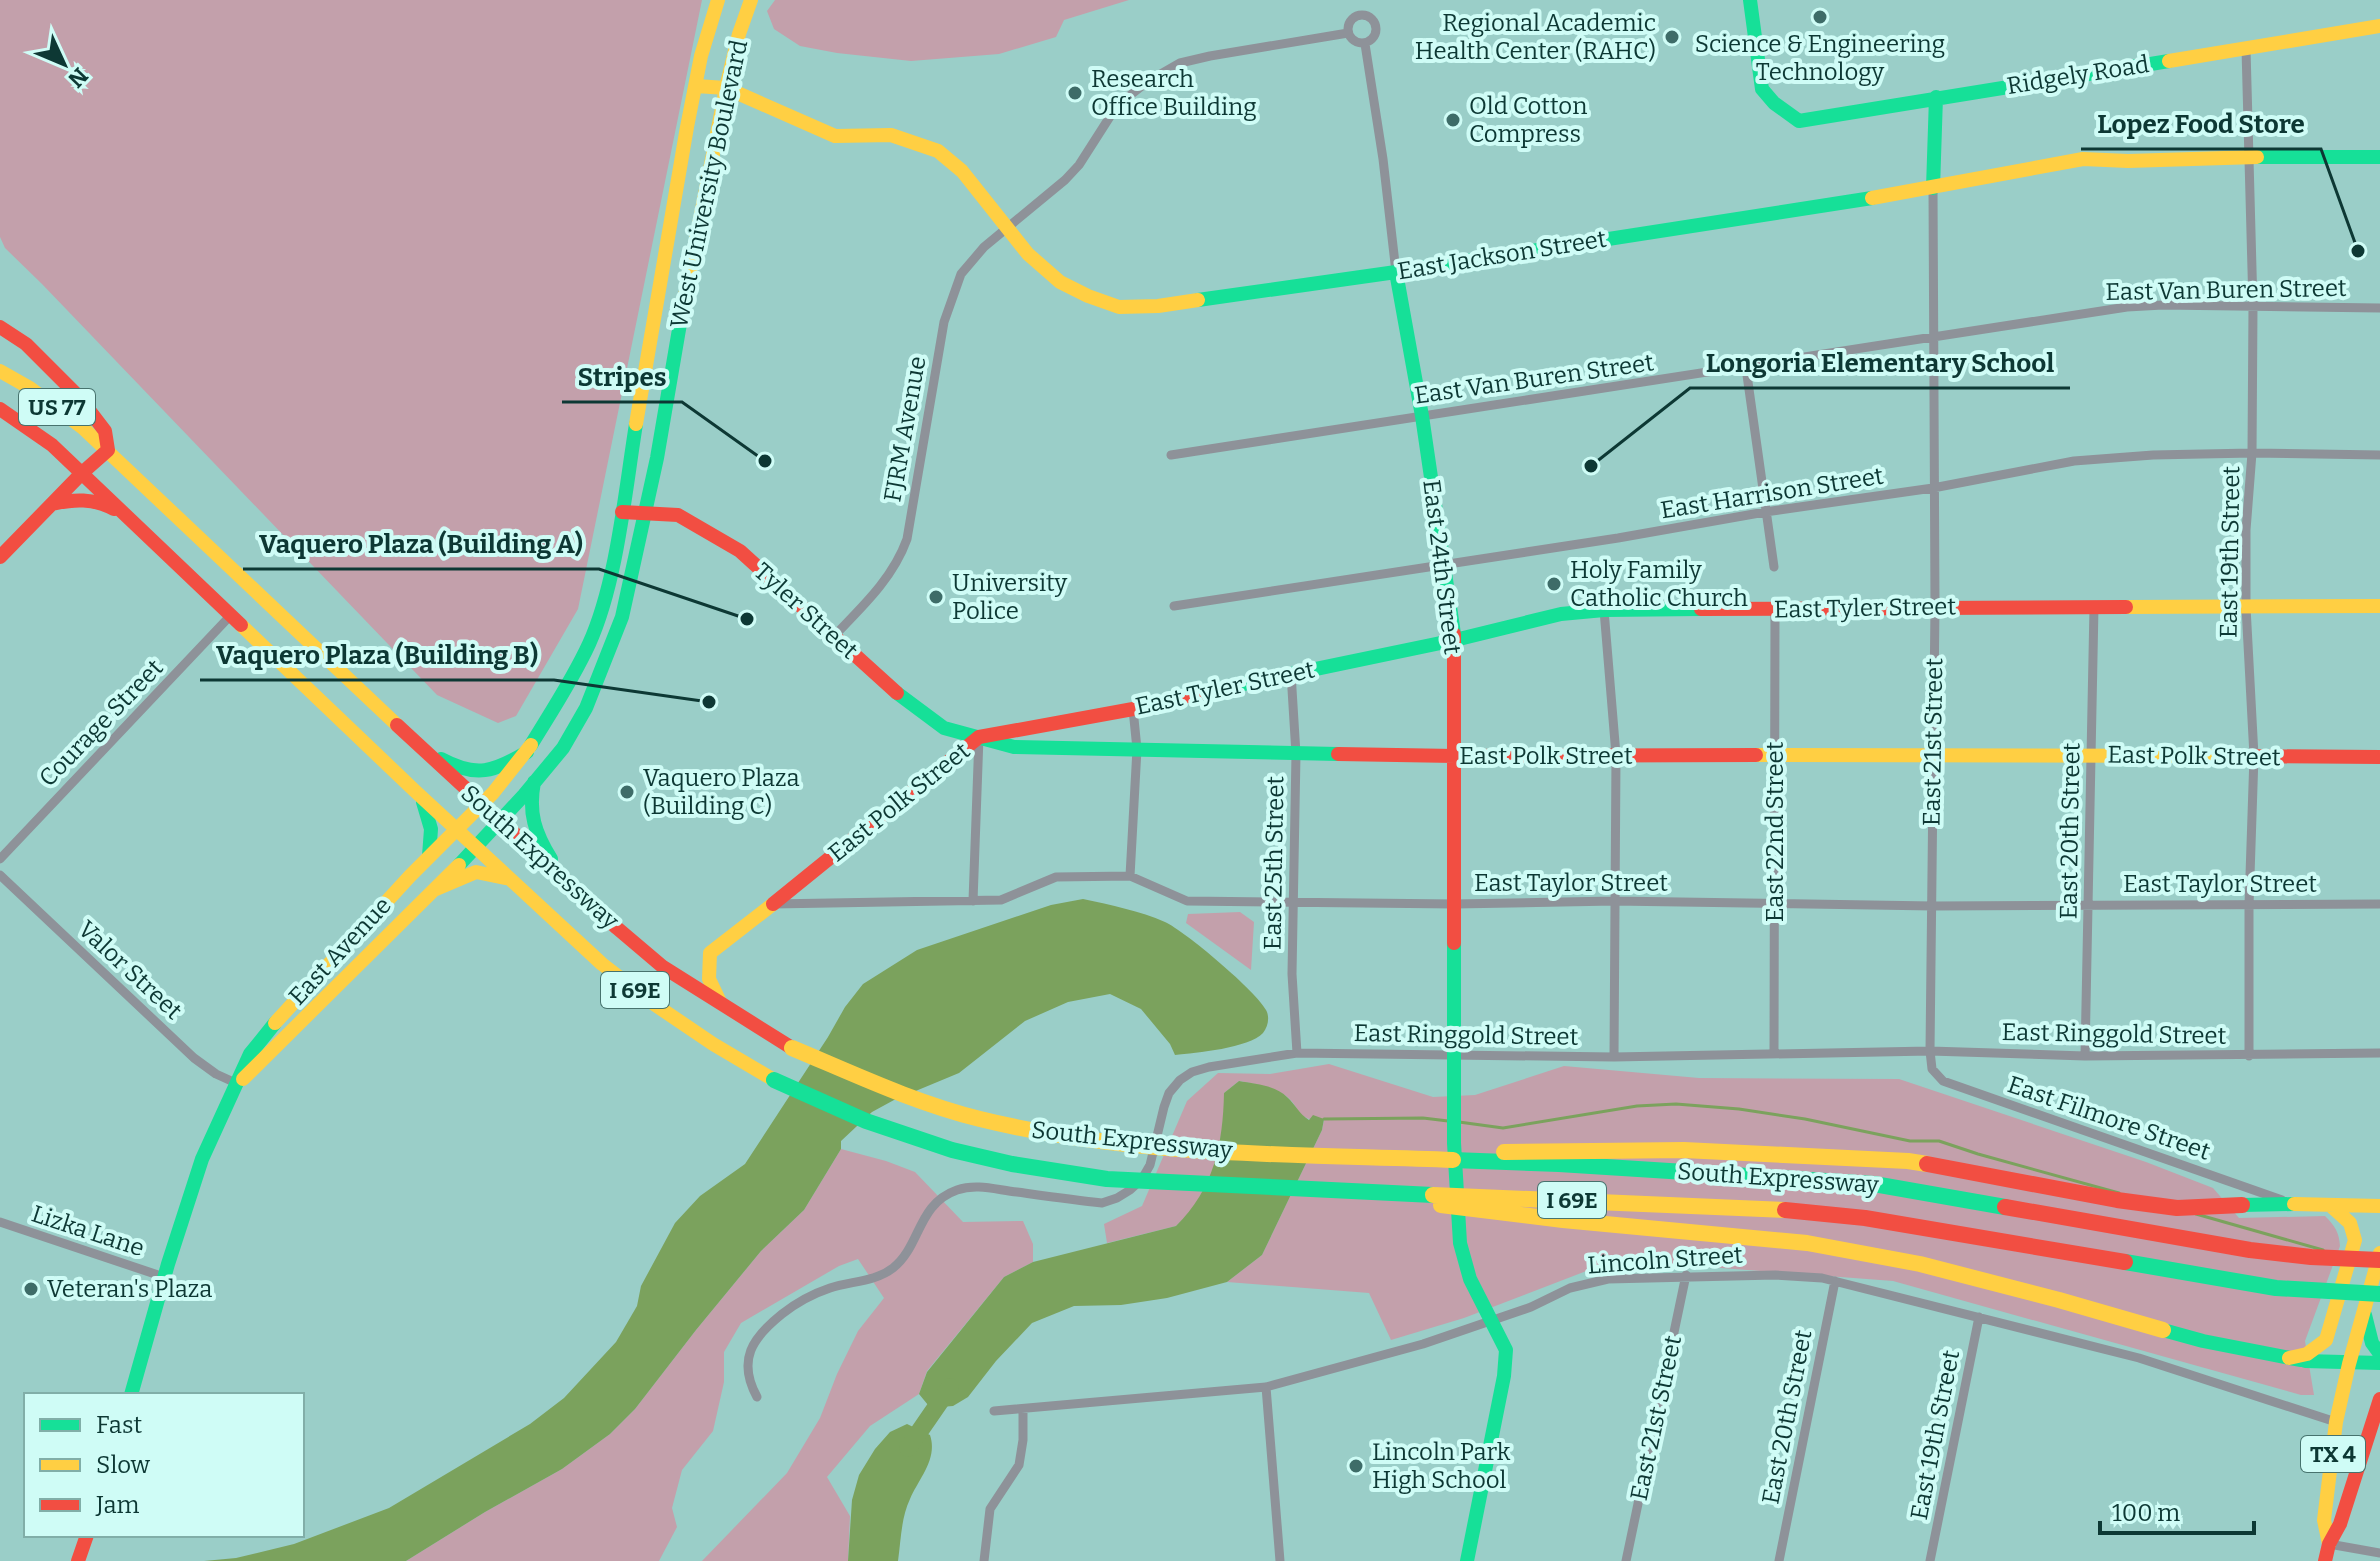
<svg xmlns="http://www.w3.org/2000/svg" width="2380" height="1561" font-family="Bitter,serif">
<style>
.green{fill:#c3a0ab}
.water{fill:#7ba25d}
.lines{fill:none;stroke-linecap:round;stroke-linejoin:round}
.stream{stroke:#7ba25d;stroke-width:3}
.river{stroke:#7ba25d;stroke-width:18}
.street{stroke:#8e9299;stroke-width:9}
.fast{stroke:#16e098;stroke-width:14}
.slow{stroke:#ffcf43;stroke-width:14}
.jam{stroke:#f24e42;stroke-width:14}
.fast-bridge{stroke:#16e098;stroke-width:16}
.slow-bridge{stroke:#ffcf43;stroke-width:16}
.jam-bridge{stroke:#f24e42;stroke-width:16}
.poi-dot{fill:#3e6c68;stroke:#cffcf6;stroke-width:3}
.labels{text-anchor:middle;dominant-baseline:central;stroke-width:8;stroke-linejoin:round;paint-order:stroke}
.shield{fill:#cffcf6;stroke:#47736e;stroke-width:2}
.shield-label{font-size:22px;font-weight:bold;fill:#0d3834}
.poi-label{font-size:24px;fill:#0d3834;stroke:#cffcf6;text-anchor:start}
.street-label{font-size:24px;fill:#0d3834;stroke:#cffcf6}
.leader{fill:none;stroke:#0d3834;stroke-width:3}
.callout-dot{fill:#0d3834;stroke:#cffcf6;stroke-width:3}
.callout-label{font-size:26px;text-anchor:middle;font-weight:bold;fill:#0d3834;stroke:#cffcf6;stroke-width:8;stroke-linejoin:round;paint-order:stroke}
</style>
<rect width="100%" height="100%" fill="#9acec8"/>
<!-- green -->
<path class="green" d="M 0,0 L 702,0 L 578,609 L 516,716 L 498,723 L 437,695 L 42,284 L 5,248 L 0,237 Z
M 775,0 L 1129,0 L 1064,20 L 1056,37 L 999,54 L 911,61 L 837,53 L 800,46 L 774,29 L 767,11 Z
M 1240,912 L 1254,922 L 1251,970 L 1186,923 L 1188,914 Z
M 1329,1064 L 1433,1097 L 1475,1095 L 1564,1066 L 1699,1078 L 1899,1079 L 2146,1162 L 2213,1188 L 2239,1218 L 2325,1216 C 2335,1226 2339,1232 2340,1246 L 2305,1341 L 2314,1395 L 2301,1395 L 1893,1281 L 1615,1260 L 1464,1318 L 1391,1340 L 1369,1293 L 1227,1282 L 1262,1255 L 1322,1130 L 1324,1120 C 1292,1121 1303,1106 1283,1094 C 1269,1086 1255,1084 1239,1081 L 1224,1093 L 1224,1121 L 1214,1170 L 1192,1211 L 1176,1226 L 1107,1243 L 1104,1224 L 1142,1206 L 1187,1101 L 1218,1073 L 1270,1074 Z
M 841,1149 L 886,1161 L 915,1172 L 963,1222 L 1023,1221 L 1033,1244 L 1033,1262 L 1004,1277 L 927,1371 L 919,1394 L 870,1426 L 827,1477 L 850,1516 L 848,1561 L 702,1561 L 787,1473 L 820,1418 L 837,1374 L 858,1331 L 884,1298 L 858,1259 L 839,1266 L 741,1323 L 724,1352 L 724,1382 L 713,1431 L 682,1470 L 672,1508 L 677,1527 L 659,1561 L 406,1561 L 485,1512 L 562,1469 L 610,1434 L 635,1409 L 696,1330 L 761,1251 L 804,1210 Z"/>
<!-- water -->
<path class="water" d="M 1083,899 C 1111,905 1140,911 1165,922 C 1185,931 1257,992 1266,1010 C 1270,1017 1268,1027 1263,1033 C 1249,1048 1196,1053 1175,1055 L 1170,1044 L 1141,1009 L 1110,994 L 1068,1002 L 1025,1021 L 959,1073 L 894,1100 L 872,1112 L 841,1141 L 841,1149 L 804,1210 L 761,1251 L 696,1330 L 635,1409 L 610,1434 L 562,1469 L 485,1512 L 406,1561 L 204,1561 L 236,1558 L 294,1544 L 389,1508 L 530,1424 L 564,1398 L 616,1342 L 637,1306 L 641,1286 L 675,1223 L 700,1196 L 745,1164 L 828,1037 L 845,1007 L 863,984 L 917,950 L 1051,905 Z
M 1239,1081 C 1255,1084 1275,1085 1287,1097 C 1296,1105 1299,1114 1309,1120 L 1313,1115 L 1324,1119 L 1322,1130 L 1262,1255 L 1227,1282 L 1167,1298 L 1121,1305 L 1074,1306 L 1032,1323 L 996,1361 L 968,1397 L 953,1406 L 940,1407 L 928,1405 L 919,1394 L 927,1372 L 1004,1277 L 1033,1262 L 1176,1226 C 1214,1189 1223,1144 1224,1093 Z
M 907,1424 L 930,1435 C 938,1459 919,1478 910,1499 C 901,1518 901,1540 898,1561 L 848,1561 L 852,1500 L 859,1475 L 875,1449 L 890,1432 Z"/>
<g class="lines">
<!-- stream -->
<path class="stream" d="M 1324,1119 L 1423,1118 L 1448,1121
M 1459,1122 L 1503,1128 L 1637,1106 L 1676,1104 L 1739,1109 L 1805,1119 L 1910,1141 L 1939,1141 L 1978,1154 L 2119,1193
M 2196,1214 L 2323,1250"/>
<!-- river -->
<path class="river" d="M 908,1448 L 950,1387"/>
<!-- street -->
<path class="street" d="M1348 29a14 14 0 1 1 28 0a14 14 0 1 1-28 0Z
M 1365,44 L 1383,159 L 1396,272
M 2246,49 L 2253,306 L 2252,453 L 2246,530 L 2246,607 L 2254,756 L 2249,905 L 2249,1056
M 1933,188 L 1935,607 L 1930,1051 L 1932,1069 L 1943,1081 L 2282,1200
M 1746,368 L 1774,567
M 1171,455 L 2127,307 L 2163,305 L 2380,308
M 1174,606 L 1618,538 L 1765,512 L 1933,488 L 2074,461 L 2153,455 L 2252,453 L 2380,455
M 1604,610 L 1616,755 L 1614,1057
M 835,635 C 863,606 893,578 907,539 L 944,322 L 961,274 L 984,247 L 1065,180 L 1079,165 L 1111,115 L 1124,100 L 1147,82 L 1180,63 L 1210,56 L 1348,33
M 1291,673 L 1296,754 L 1292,974 L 1297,1053
M 0,859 L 231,615
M 0,875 L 194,1058 L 216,1074 L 238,1084
M 1130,876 L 1137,749 L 1133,709
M 973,901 L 979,737
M 773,904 L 1001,900 L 1056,877 L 1130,876 L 1187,901 L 1455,904 L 1614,901 L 1933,906 L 2380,904
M 1774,1053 L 1775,610
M 2085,1056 L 2094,607
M 0,1222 L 164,1277
M 1266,1387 L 1280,1561
M 757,1397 C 737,1360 752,1338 782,1314 C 796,1303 812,1294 830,1288 C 851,1281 875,1282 893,1268 C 921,1246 917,1204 957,1190 C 977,1183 997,1190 1017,1192 C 1046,1196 1074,1200 1102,1203 L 1117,1198 L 1130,1190 L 1142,1179 L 1150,1165 L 1164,1107 L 1169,1093 L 1180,1080 L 1192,1072 L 1209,1067 L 1297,1053 L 1614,1057 L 1930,1051 L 2085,1056 L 2380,1053
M 994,1411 L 1266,1387 L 1423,1344 L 1531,1307 L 1570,1288 L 1608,1279 L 1775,1275 L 1822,1278 L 2139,1358 L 2336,1422
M 2329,1544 L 2380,1553
M 984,1561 L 990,1509 L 1019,1465 L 1023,1440 L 1023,1409
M 1626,1561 L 1686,1275
M 1779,1561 L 1835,1281
M 1930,1561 L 1979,1317"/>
<!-- fast -->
<path class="fast" d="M 1750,0 L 1762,89 L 1774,103 L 1799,121 L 2169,61
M 2257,157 L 2380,157
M 1933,188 L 1936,97
M 1396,272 L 1422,416 L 1454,634
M 1198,300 L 1396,272 L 1872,198
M 1205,692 L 1455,640 L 1561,614 L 1604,610 L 1701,609
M 897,693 L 944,728 L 1014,747 L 1338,754
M 531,745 C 551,712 573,679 589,644 C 617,582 625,492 636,424
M 441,759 C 476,778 494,772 527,752
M 534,782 C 528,813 535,833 551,859
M 423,802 L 431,829 L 429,856
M 459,865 L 524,795 L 563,748 L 586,708 L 622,617 L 657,458 L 683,306
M 1454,943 L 1454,1143 L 1460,1243 L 1470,1279 L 1506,1350 L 1504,1376 L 1467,1561
M 2242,1205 L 2294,1204
M 2365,1315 L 2372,1343 L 2380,1354
M 2163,1330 L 2203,1341 L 2300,1360
M 2305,1361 L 2380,1363
M 131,1395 L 168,1264 L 202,1159 L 250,1054 L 275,1023"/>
<!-- slow -->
<path class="slow" d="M 2169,61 L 2380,26
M 696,86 L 726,88 L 835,136 L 891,135 L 938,151 L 962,171 L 1028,254 L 1060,282 L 1088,296 L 1119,307 L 1158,306 L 1198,300
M 1872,198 L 2083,159 L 2128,161 L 2257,157
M 683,306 L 726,88 L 739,34 L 751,0
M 0,371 L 30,388 L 83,428 L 397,725
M 636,424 L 687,127 L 701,56 L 718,0
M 2126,607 L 2380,606
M 241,625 L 415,791 L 602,964 L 654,1004 L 713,1044 L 774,1080
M 1756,755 L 2230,756
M 436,889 L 476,872 L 505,878
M 720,1002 L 709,979 L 710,953 L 773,904
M 275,1023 L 410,876 L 493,793 L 531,745
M 243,1079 L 459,865
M 2294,1204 L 2380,1206
M 2289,1358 L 2307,1354 L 2326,1340 L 2355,1240 L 2350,1223 L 2330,1205
M 2329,1544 L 2324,1520 L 2336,1422 L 2349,1364 L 2380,1253"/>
<!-- jam -->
<path class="jam" d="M 0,327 L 26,344 L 79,397 L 105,431 L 108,450
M 0,409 L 52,445 L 241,625
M 52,504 C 74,499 93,498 114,509
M 622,512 L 678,515 L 740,551 L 897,693
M 0,557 L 82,473 L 108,450
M 1701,609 L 2126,607
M 397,725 L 617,928 L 663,967 L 792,1048
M 1338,754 L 1455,756 L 1756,755
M 2230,756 L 2380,757
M 773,904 L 979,737 L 1133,709 L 1205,692
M 1454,943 L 1454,634
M 78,1561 L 87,1535
M 2325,1561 L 2329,1544 L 2340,1524 L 2380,1399"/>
<!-- fast-bridge -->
<path class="fast-bridge" d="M 774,1080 L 866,1121 L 952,1150 L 1012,1164 L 1107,1179 L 1433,1195
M 1453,1160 L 1559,1164 L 1874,1184 L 2005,1207
M 2125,1262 L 2276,1288 L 2380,1294"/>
<!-- slow-bridge -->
<path class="slow-bridge" d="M 792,1048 C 854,1074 915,1103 980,1119 C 1134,1157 1295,1154 1453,1160
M 1504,1152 L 1684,1150 L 1908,1161 L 1927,1164
M 1433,1195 L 1785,1210
M 1441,1205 L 1563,1220 L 1807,1243 L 1920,1264 L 2059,1300 L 2163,1330"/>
<!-- jam-bridge -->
<path class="jam-bridge" d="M 1927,1164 L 2117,1200 L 2177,1208 L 2242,1205
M 2005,1207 L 2250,1250 L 2311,1257 L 2380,1260
M 1785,1210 L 1865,1218 L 2125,1262"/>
</g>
<!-- markers -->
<g class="poi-dot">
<circle cx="1820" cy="17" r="8"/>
<circle cx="1672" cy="37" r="8"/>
<circle cx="1075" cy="93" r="8"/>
<circle cx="1453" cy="120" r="8"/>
<circle cx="1554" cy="584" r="8"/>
<circle cx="936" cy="597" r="8"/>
<circle cx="627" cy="792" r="8"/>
<circle cx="31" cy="1289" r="8"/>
<circle cx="1356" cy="1466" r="8"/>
</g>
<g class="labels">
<!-- shield labels -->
<g class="shield">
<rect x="19" y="389" width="76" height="36" rx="6"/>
<rect x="601" y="972" width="68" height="36" rx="6"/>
<rect x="1538" y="1182" width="68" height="36" rx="6"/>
<rect x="2301" y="1436" width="64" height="36" rx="6"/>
</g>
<g class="shield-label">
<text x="57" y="407">US 77</text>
<text x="635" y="990">I 69E</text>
<text x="1572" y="1200">I 69E</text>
<text x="2333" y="1454">TX 4</text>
</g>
<!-- poi labels -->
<g class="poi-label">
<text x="1656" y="23" text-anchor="end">Regional Academic<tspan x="1656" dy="28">Health Center (RAHC)</tspan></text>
<text x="1820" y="44" text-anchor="middle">Science &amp; Engineering<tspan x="1820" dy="28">Technology</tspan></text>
<text x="1091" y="79">Research<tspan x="1091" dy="28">Office Building</tspan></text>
<text x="1469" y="106">Old Cotton<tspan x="1469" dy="28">Compress</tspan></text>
<text x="1570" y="570">Holy Family<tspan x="1570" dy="28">Catholic Church</tspan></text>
<text x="952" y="583">University<tspan x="952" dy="28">Police</tspan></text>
<text x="643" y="778">Vaquero Plaza<tspan x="643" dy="28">(Building C)</tspan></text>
<text x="47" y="1289">Veteran's Plaza</text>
<text x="1372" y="1452">Lincoln Park<tspan x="1372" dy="28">High School</tspan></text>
</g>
<!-- street labels -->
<g class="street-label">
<text transform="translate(2078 75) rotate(-9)">Ridgely Road</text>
<text transform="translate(709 184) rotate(-78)">West University Boulevard</text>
<text transform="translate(1502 255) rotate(-9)">East Jackson Street</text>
<text transform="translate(2226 290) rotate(-1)">East Van Buren Street</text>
<text transform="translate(1534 379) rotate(-8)">East Van Buren Street</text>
<text transform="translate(905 429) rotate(-80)">FJRM Avenue</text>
<text transform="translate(1772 493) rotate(-9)">East Harrison Street</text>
<text transform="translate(2230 552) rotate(-89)">East 19th Street</text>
<text transform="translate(1442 567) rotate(83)">East 24th Street</text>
<text transform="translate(1865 608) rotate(-1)">East Tyler Street</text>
<text transform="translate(806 611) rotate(42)">Tyler Street</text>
<text transform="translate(1225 688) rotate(-12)">East Tyler Street</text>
<text transform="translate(101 723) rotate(-46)">Courage Street</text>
<text transform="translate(1933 742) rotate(-89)">East 21st Street</text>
<text x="1546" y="756">East Polk Street</text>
<text transform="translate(2194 756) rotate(1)">East Polk Street</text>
<text transform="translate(899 802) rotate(-39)">East Polk Street</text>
<text transform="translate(2070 831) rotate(-89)">East 20th Street</text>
<text transform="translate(1775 832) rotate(-90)">East 22nd Street</text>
<text transform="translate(540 857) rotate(42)">South Expressway</text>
<text transform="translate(1274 863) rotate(-89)">East 25th Street</text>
<text x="1571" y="883">East Taylor Street</text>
<text x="2220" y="884">East Taylor Street</text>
<text transform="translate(340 951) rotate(-47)">East Avenue</text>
<text transform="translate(130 970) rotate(43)">Valor Street</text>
<text transform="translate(2114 1034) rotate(1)">East Ringgold Street</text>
<text transform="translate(1466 1035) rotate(1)">East Ringgold Street</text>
<text transform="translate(2109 1118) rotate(19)">East Filmore Street</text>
<text transform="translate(1132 1140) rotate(6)">South Expressway</text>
<text transform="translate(1778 1178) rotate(4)">South Expressway</text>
<text transform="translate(88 1231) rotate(18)">Lizka Lane</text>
<text transform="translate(1665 1260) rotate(-4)">Lincoln Street</text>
<text transform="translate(1787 1417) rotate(-79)">East 20th Street</text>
<text transform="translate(1656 1418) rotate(-78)">East 21st Street</text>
<text transform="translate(1935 1435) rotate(-79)">East 19th Street</text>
</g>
</g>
<!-- callouts -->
<path class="leader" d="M2358 251L2321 149H2081M1591 466L1690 388H2070M765 461L682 402H562M747 619L599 569H243M709 702L554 680H200"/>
<g class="callout-dot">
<circle cx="2358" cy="251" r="8"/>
<circle cx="1591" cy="466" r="8"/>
<circle cx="765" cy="461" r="8"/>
<circle cx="747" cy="619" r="8"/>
<circle cx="709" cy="702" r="8"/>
</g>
<g class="callout-label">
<text x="2201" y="133">Lopez Food Store</text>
<text x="1880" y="372">Longoria Elementary School</text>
<text x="622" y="386">Stripes</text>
<text x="421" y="553">Vaquero Plaza (Building A)</text>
<text x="377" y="664">Vaquero Plaza (Building B)</text>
</g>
<!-- legend -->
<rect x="24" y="1393" width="280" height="144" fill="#cffcf6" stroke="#81aea8" stroke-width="2"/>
<rect x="40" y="1419" width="40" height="12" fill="#16e098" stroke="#81aea8" stroke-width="2"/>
<text x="96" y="1433" font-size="24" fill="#0d3834">Fast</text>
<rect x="40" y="1459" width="40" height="12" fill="#ffcf43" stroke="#81aea8" stroke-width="2"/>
<text x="96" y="1473" font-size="24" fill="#0d3834">Slow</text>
<rect x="40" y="1499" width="40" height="12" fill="#f24e42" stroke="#81aea8" stroke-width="2"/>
<text x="96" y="1513" font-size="24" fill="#0d3834">Jam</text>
<!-- north arrow -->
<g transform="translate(64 64) rotate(134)" stroke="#cffcf6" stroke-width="6" paint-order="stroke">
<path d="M0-6L14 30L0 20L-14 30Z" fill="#0d3834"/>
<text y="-12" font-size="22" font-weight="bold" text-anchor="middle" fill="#0d3834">N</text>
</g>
<!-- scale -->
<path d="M2100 1521v12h154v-12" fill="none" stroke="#0d3834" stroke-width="4"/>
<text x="2112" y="1521" font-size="24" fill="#0d3834" stroke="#cffcf6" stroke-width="6" paint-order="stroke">100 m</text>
</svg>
